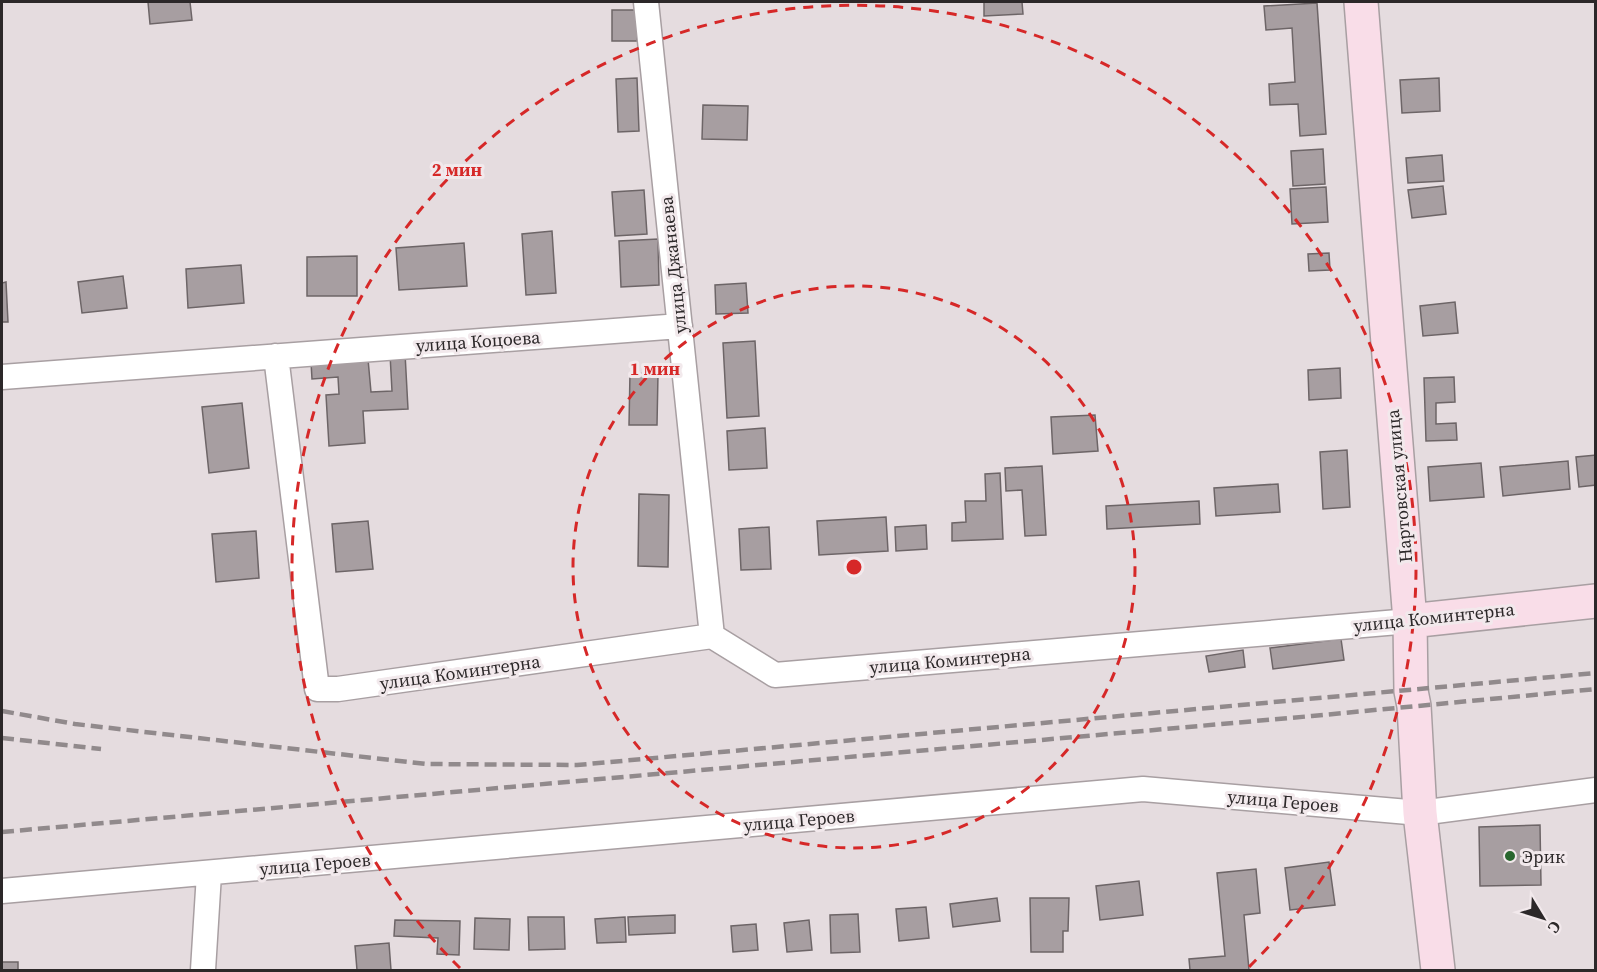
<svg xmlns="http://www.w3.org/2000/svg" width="1597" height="972" font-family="'Source Serif 4',serif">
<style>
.building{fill:#a79ea1;stroke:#6d6567;stroke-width:1.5}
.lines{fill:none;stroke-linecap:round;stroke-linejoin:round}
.street-casing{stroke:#a89fa2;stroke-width:27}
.secondary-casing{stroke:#a89fa2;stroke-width:36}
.street{stroke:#fff;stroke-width:24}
.secondary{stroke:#f9dde8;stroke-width:33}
.rail{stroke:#918a8c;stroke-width:4.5;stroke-dasharray:12 6;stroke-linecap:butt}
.ring{fill:none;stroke:#d62828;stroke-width:3;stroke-dasharray:10 8}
.poi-dot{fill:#28662e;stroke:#f2e9ec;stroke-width:2}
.labels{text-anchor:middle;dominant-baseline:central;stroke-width:6;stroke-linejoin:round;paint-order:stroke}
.street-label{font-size:18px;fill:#2c2829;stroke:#f2e9ec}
.poi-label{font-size:18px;fill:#2c2829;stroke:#f2e9ec;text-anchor:start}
.centre{fill:#d62828;stroke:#f2e9ec;stroke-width:3}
.ring-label{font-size:18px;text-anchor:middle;font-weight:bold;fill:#d62828;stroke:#f2e9ec;stroke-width:6;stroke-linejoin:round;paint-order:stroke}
</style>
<rect width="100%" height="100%" fill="#e5dcdf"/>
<!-- building -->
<path class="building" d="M 148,2 L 190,2 L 192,20 L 150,24 Z
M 984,2 L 1022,2 L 1023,14 L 984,16 Z
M 1317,3 L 1326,134 L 1300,136 L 1298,104 L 1270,105 L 1269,84 L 1295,82 L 1292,28 L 1266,30 L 1264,6 Z
M 612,10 L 637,10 L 637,41 L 612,41 Z
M 637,78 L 639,131 L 618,132 L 616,79 Z
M 1439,78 L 1440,111 L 1402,113 L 1400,80 Z
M 703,105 L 748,106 L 747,140 L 702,139 Z
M 1323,149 L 1325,184 L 1293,186 L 1291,151 Z
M 1442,155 L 1444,181 L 1408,183 L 1406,158 Z
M 1443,186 L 1446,214 L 1412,218 L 1408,190 Z
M 1326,187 L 1328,222 L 1292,224 L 1290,189 Z
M 644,190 L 647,234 L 615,236 L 612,192 Z
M 552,231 L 556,293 L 526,295 L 522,234 Z
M 658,239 L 659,285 L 621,287 L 619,241 Z
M 464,243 L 467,286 L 399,290 L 396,248 Z
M 1329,253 L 1330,270 L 1309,271 L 1308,254 Z
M 357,256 L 357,296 L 307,296 L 307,257 Z
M 241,265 L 244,303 L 188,308 L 186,269 Z
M 123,276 L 127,308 L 82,313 L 78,282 Z
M 6,282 L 8,322 L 2,322 L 2,283 Z
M 746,283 L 748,313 L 716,314 L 715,285 Z
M 1455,302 L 1458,333 L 1423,336 L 1420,306 Z
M 755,341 L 759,416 L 727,418 L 723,343 Z
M 405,353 L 408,409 L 363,411 L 365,443 L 329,446 L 326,395 L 339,394 L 338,377 L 312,379 L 311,362 L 368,359 L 371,392 L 392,391 L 390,354 Z
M 1340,368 L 1341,398 L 1309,400 L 1308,370 Z
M 630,373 L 658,374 L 657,425 L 629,425 Z
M 1454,377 L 1455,402 L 1436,403 L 1436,424 L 1456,423 L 1457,440 L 1426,441 L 1424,378 Z
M 242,403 L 249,468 L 209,473 L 202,407 Z
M 1095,415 L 1098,451 L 1053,454 L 1051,417 Z
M 765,428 L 767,468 L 729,470 L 727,431 Z
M 1347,450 L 1350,507 L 1323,509 L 1320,452 Z
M 1596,455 L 1596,485 L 1579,487 L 1576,457 Z
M 1568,461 L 1570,489 L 1503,496 L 1500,467 Z
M 1481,463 L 1484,497 L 1430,501 L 1428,467 Z
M 1042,466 L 1046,535 L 1025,536 L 1022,490 L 1006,491 L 1005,468 Z
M 1000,473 L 1003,539 L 952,541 L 952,523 L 966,522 L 965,501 L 986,501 L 985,474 Z
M 1278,484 L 1280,512 L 1216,516 L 1214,488 Z
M 639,494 L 669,495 L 668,567 L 638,566 Z
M 1199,501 L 1200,524 L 1107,529 L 1106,506 Z
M 886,517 L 888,551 L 819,555 L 817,521 Z
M 368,521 L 373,569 L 336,572 L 332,524 Z
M 926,525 L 927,549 L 896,551 L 895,527 Z
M 769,527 L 771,569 L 741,570 L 739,529 Z
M 256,531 L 259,578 L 216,582 L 212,534 Z
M 1341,639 L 1344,660 L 1273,669 L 1270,648 Z
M 1243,650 L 1245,667 L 1209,672 L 1206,656 Z
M 1540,825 L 1541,885 L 1480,886 L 1479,827 Z
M 1329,862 L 1335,905 L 1290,910 L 1285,868 Z
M 1256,869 L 1260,913 L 1244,915 L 1249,970 L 1190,970 L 1189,959 L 1225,956 L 1217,873 Z
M 1139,881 L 1143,915 L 1100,920 L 1096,886 Z
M 997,898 L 1000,921 L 953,927 L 950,904 Z
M 1030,898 L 1069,898 L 1068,931 L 1063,931 L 1063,952 L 1031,952 Z
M 926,907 L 929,938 L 899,941 L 896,909 Z
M 858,914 L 860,952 L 831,953 L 830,915 Z
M 675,915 L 675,933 L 629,935 L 628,917 Z
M 528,917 L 564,917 L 565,949 L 529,950 Z
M 625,917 L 626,942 L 597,943 L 595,919 Z
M 475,918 L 510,919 L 509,950 L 474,949 Z
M 395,920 L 460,921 L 459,955 L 437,954 L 438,938 L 394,936 Z
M 809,920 L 812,950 L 787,952 L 784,923 Z
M 756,924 L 758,950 L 733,952 L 731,926 Z
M 389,943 L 391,970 L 357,970 L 355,946 Z
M 2,962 L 18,962 L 18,970 L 2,970 Z"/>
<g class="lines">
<!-- street casing -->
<g class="street-casing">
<path id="street" d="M 646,2 L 712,636
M 276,356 L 317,689 L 338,689 L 712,636 L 775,675 L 1410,621
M 2,377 L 680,326
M 2,891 L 1143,789 L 1420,813 L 1596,790
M 203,970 L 209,874"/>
</g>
<!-- secondary casing -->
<g class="secondary-casing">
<path id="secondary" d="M 1361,2 L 1410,621 L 1411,691 L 1414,706 L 1420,813 L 1438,970
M 1410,621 L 1596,601"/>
</g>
<!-- street -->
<use href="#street" class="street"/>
<!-- secondary -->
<use href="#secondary" class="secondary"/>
<!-- rail -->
<path class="rail" d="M 2,711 L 75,724 L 426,764 L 577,765 L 1596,673
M 2,738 L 101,749
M 2,832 L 1312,716 L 1596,689"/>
</g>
<!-- distance rings -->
<g class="ring">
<circle cx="854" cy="567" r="281"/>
<path d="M460 968A562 562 0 1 1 1248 968"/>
</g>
<!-- markers -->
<circle class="poi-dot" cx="1510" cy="856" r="6"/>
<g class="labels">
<!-- street labels -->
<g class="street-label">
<text transform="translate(673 265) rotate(-96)">улица Джанаева</text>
<text transform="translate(478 341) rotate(-4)">улица Коцоева</text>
<text transform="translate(1399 486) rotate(-95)">Нартовская улица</text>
<text transform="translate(1434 617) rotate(-6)">улица Коминтерна</text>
<text transform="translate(950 660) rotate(-5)">улица Коминтерна</text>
<text transform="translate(460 672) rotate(-8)">улица Коминтерна</text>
<text transform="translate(1283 801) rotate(5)">улица Героев</text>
<text transform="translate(799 820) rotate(-5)">улица Героев</text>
<text transform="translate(315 864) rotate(-5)">улица Героев</text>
</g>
<!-- poi labels -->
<g class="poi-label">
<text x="1522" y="856">Эрик</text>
</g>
</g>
<circle cx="854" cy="567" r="9" class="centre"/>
<g class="ring-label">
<text x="457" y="176">2 мин</text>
<text x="655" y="375">1 мин</text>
</g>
<!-- border -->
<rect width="1597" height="972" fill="none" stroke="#2c2829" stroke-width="6"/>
<!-- north arrow -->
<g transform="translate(1543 918) rotate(128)" stroke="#f2e9ec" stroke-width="4.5" paint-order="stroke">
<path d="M0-4.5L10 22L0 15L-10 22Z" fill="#2c2829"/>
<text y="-9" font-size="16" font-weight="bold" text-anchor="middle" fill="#2c2829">С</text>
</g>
</svg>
